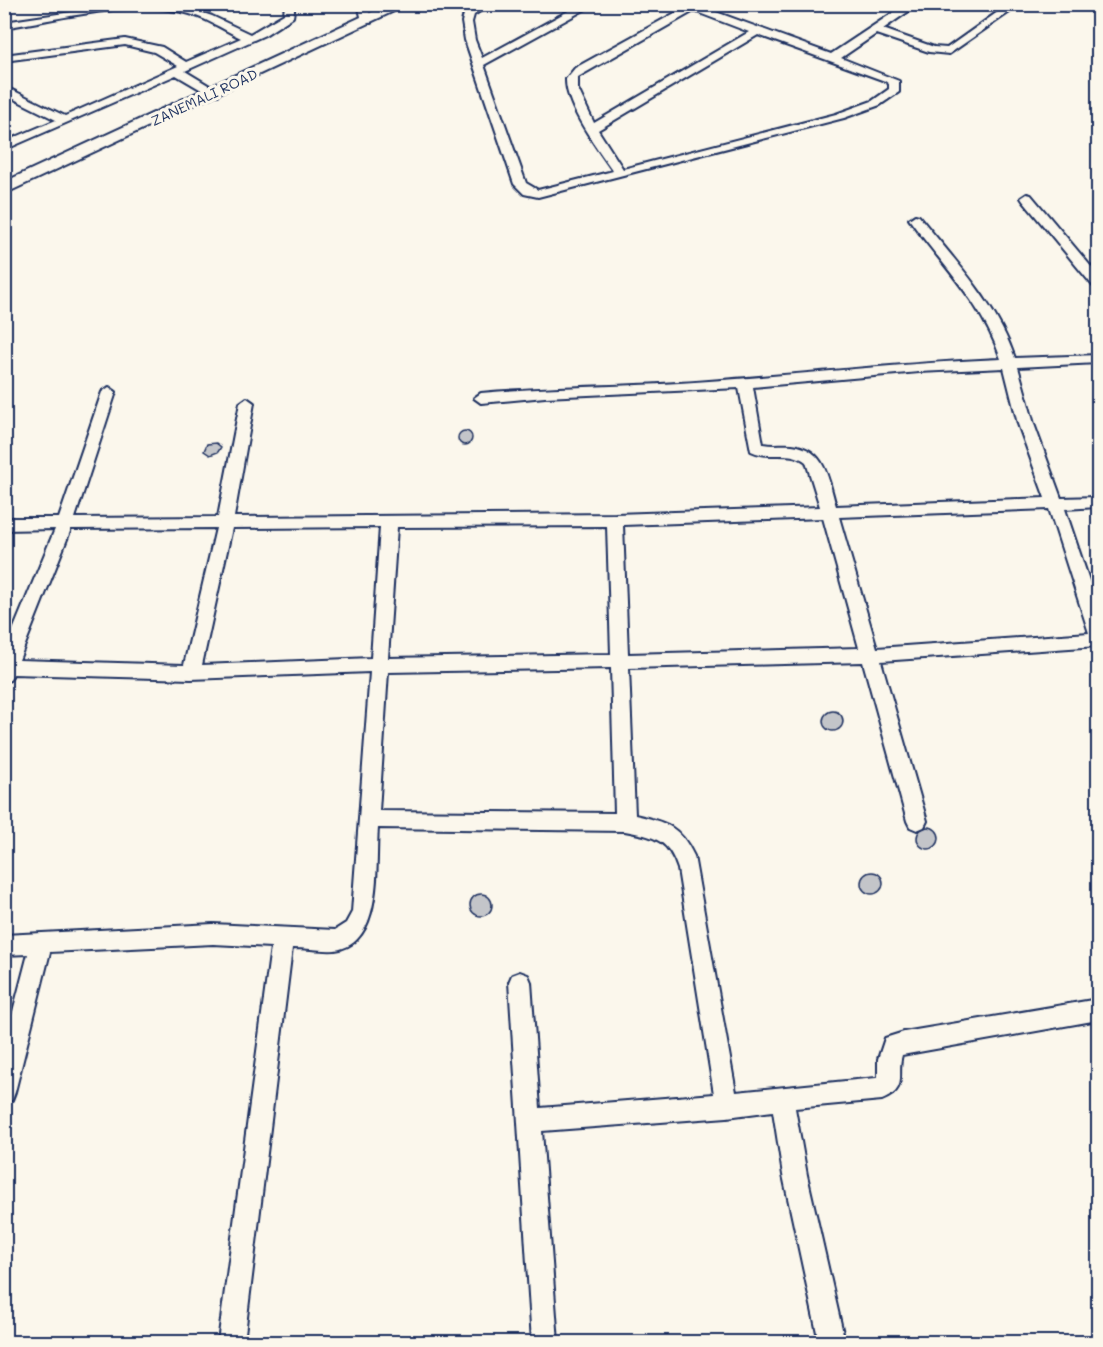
<svg xmlns="http://www.w3.org/2000/svg" width="1103" height="1347" font-family="Mali,sans-serif">
<style>
.building{fill:#c3c5c9;stroke:#1b2f5e;stroke-width:1.5}
.lines{fill:none;stroke-linecap:round;stroke-linejoin:round}
.street-casing{stroke:#1b2f5e;stroke-width:4}
.secondary-casing{stroke:#1b2f5e;stroke-width:4}
.street{fill:#fbf7ec;fill-rule:evenodd}
.secondary{fill:#fbf7ec;fill-rule:evenodd}
.labels{text-anchor:middle;dominant-baseline:central;stroke-width:6;stroke-linejoin:round;paint-order:stroke}
.far-street-label{font-size:14px;fill:#1b2f5e;stroke:#fbf7ec}
</style>
<rect width="100%" height="100%" fill="#fbf7ec"/>
<filter id="ink" filterUnits="userSpaceOnUse"><feTurbulence type="fractalNoise" baseFrequency=".0167" numOctaves="2"/><feDisplacementMap in="SourceGraphic" scale="12" xChannelSelector="R" yChannelSelector="G"/><feConvolveMatrix kernelMatrix="1 2 1 2 8 2 1 2 1" color-interpolation-filters="sRGB"/></filter>
<g filter="url(#ink)">
<!-- building -->
<path class="building" d="M458 438a7 7 0 1 1 14 0a7 7 0 1 1-14 0Z
M 216,443 L 221,447 L 218,452 L 210,455 L 204,451 L 207,444 Z
M823 721a10 10 0 1 1 20 0a10 10 0 1 1-20 0Z
M917 838a11 11 0 1 1 22 0a11 11 0 1 1-22 0Z
M861 883a11 11 0 1 1 22 0a11 11 0 1 1-22 0Z
M470 905a11 11 0 1 1 22 0a11 11 0 1 1-22 0Z"/>
<g class="lines">
<!-- street casing -->
<g class="street-casing">
<path id="street" d="M 125,4 L 182,6 L 212,16 L 250,34 L 284,14 L 285,4 L 295,4 L 293,17 L 265,35 L 185,71 L 218,91 L 218,95 L 210,95 L 176,75 L 4,150 L 4,142 L 56,120 L 4,94 L 4,86 L 65,116 L 178,66 L 154,52 L 125,45 L 4,61 L 4,55 L 125,39 L 162,47 L 186,62 L 241,38 C 222,29 203,16 182,12 C 125,1 61,19 4,28 L 4,22 Z
M 358,4 L 368,4 L 371,23 L 362,21 Z
M 478,4 L 491,4 L 474,15 L 472,22 L 475,40 L 482,58 L 581,4 L 595,4 L 484,65 L 526,183 L 538,190 L 613,171 C 598,149 565,106 566,79 L 575,68 L 684,8 L 678,4 L 694,4 L 831,54 L 906,4 L 919,4 L 883,29 L 934,47 L 947,48 L 1009,4 L 1021,4 L 949,54 L 929,52 L 876,34 L 841,58 L 899,81 L 899,92 L 880,105 L 844,118 L 538,197 L 524,194 L 514,184 L 465,40 L 462,22 L 464,14 ZM 694,11 L 749,32 L 594,123 L 578,89 L 578,77 ZM 758,35 L 885,81 L 889,84 L 889,89 L 872,101 L 836,114 L 623,169 L 598,130 Z
M 1027,194 L 1031,195 L 1098,275 L 1098,287 L 1093,286 L 1023,201 L 1021,198 Z
M 915,215 L 919,216 C 955,261 996,303 1015,358 L 1098,355 L 1098,363 L 1018,367 L 1034,424 L 1061,498 L 1098,497 L 1098,507 L 1065,509 L 1098,607 L 1098,646 L 881,661 L 927,821 L 924,827 L 917,830 L 910,827 L 907,821 L 863,662 L 629,668 L 635,815 C 666,822 680,826 694,856 L 736,1092 L 876,1078 L 878,1076 L 878,1059 L 885,1038 L 904,1032 L 1098,999 L 1098,1020 L 902,1055 C 896,1075 909,1089 882,1100 L 795,1108 L 807,1175 L 845,1342 L 819,1342 L 783,1175 L 773,1111 L 727,1117 L 542,1131 L 558,1342 L 532,1342 L 509,982 L 512,975 L 520,972 L 528,975 L 531,982 L 540,1108 L 714,1094 L 678,869 C 668,838 654,837 625,831 L 378,828 C 375,863 384,944 335,950 C 321,951 306,948 292,948 L 244,1342 L 218,1342 L 271,947 L 213,944 L 50,952 L 15,1092 L 12,1100 L 4,1103 L 4,1046 L 28,954 L 4,955 L 4,935 L 213,924 L 335,930 L 346,923 L 352,912 L 370,672 L 191,679 L 13,674 L 10,680 L 4,682 L 4,652 L 55,529 L 4,530 L 4,518 L 59,518 L 102,392 L 109,387 L 116,392 L 75,518 L 218,517 L 240,403 L 247,398 L 254,403 L 234,517 L 615,514 L 820,507 L 806,462 C 790,449 769,460 751,451 L 739,388 L 545,397 L 481,403 L 474,398 L 481,393 C 557,386 633,387 709,381 C 807,374 904,363 1001,359 C 983,304 942,265 909,219 ZM 1004,368 L 1018,424 L 1045,498 L 836,506 C 828,479 826,449 792,445 C 783,444 773,446 763,444 L 753,387 L 919,372 ZM 1049,509 L 1089,633 L 877,648 L 839,517 ZM 823,518 L 859,648 L 628,654 L 623,525 ZM 607,526 L 611,654 L 388,658 L 397,527 ZM 380,527 L 371,658 L 202,665 L 232,528 ZM 216,528 L 184,665 L 19,660 L 71,529 ZM 611,668 L 615,813 L 379,811 L 388,672 Z"/>
</g>
<!-- secondary casing -->
<g class="secondary-casing">
<path id="secondary" d="M 389,4 L 409,4 L 4,194 L 4,182 Z"/>
</g>
<!-- street -->
<use href="#street" class="street"/>
<!-- secondary -->
<use href="#secondary" class="secondary"/>
</g>
</g>
<g class="labels">
<!-- far-street labels -->
<g class="far-street-label">
<text transform="translate(204 97) rotate(-25)">ZANEMALI ROAD</text>
</g>
</g>
<!-- margin -->
<rect width="1103" height="1347" fill="none" stroke="#fbf7ec" stroke-width="24"/>
<rect x="12" y="12" width="1079" height="1323" fill="none" stroke="#1b2f5e" stroke-width="2" filter="url(#ink)"/>
</svg>
